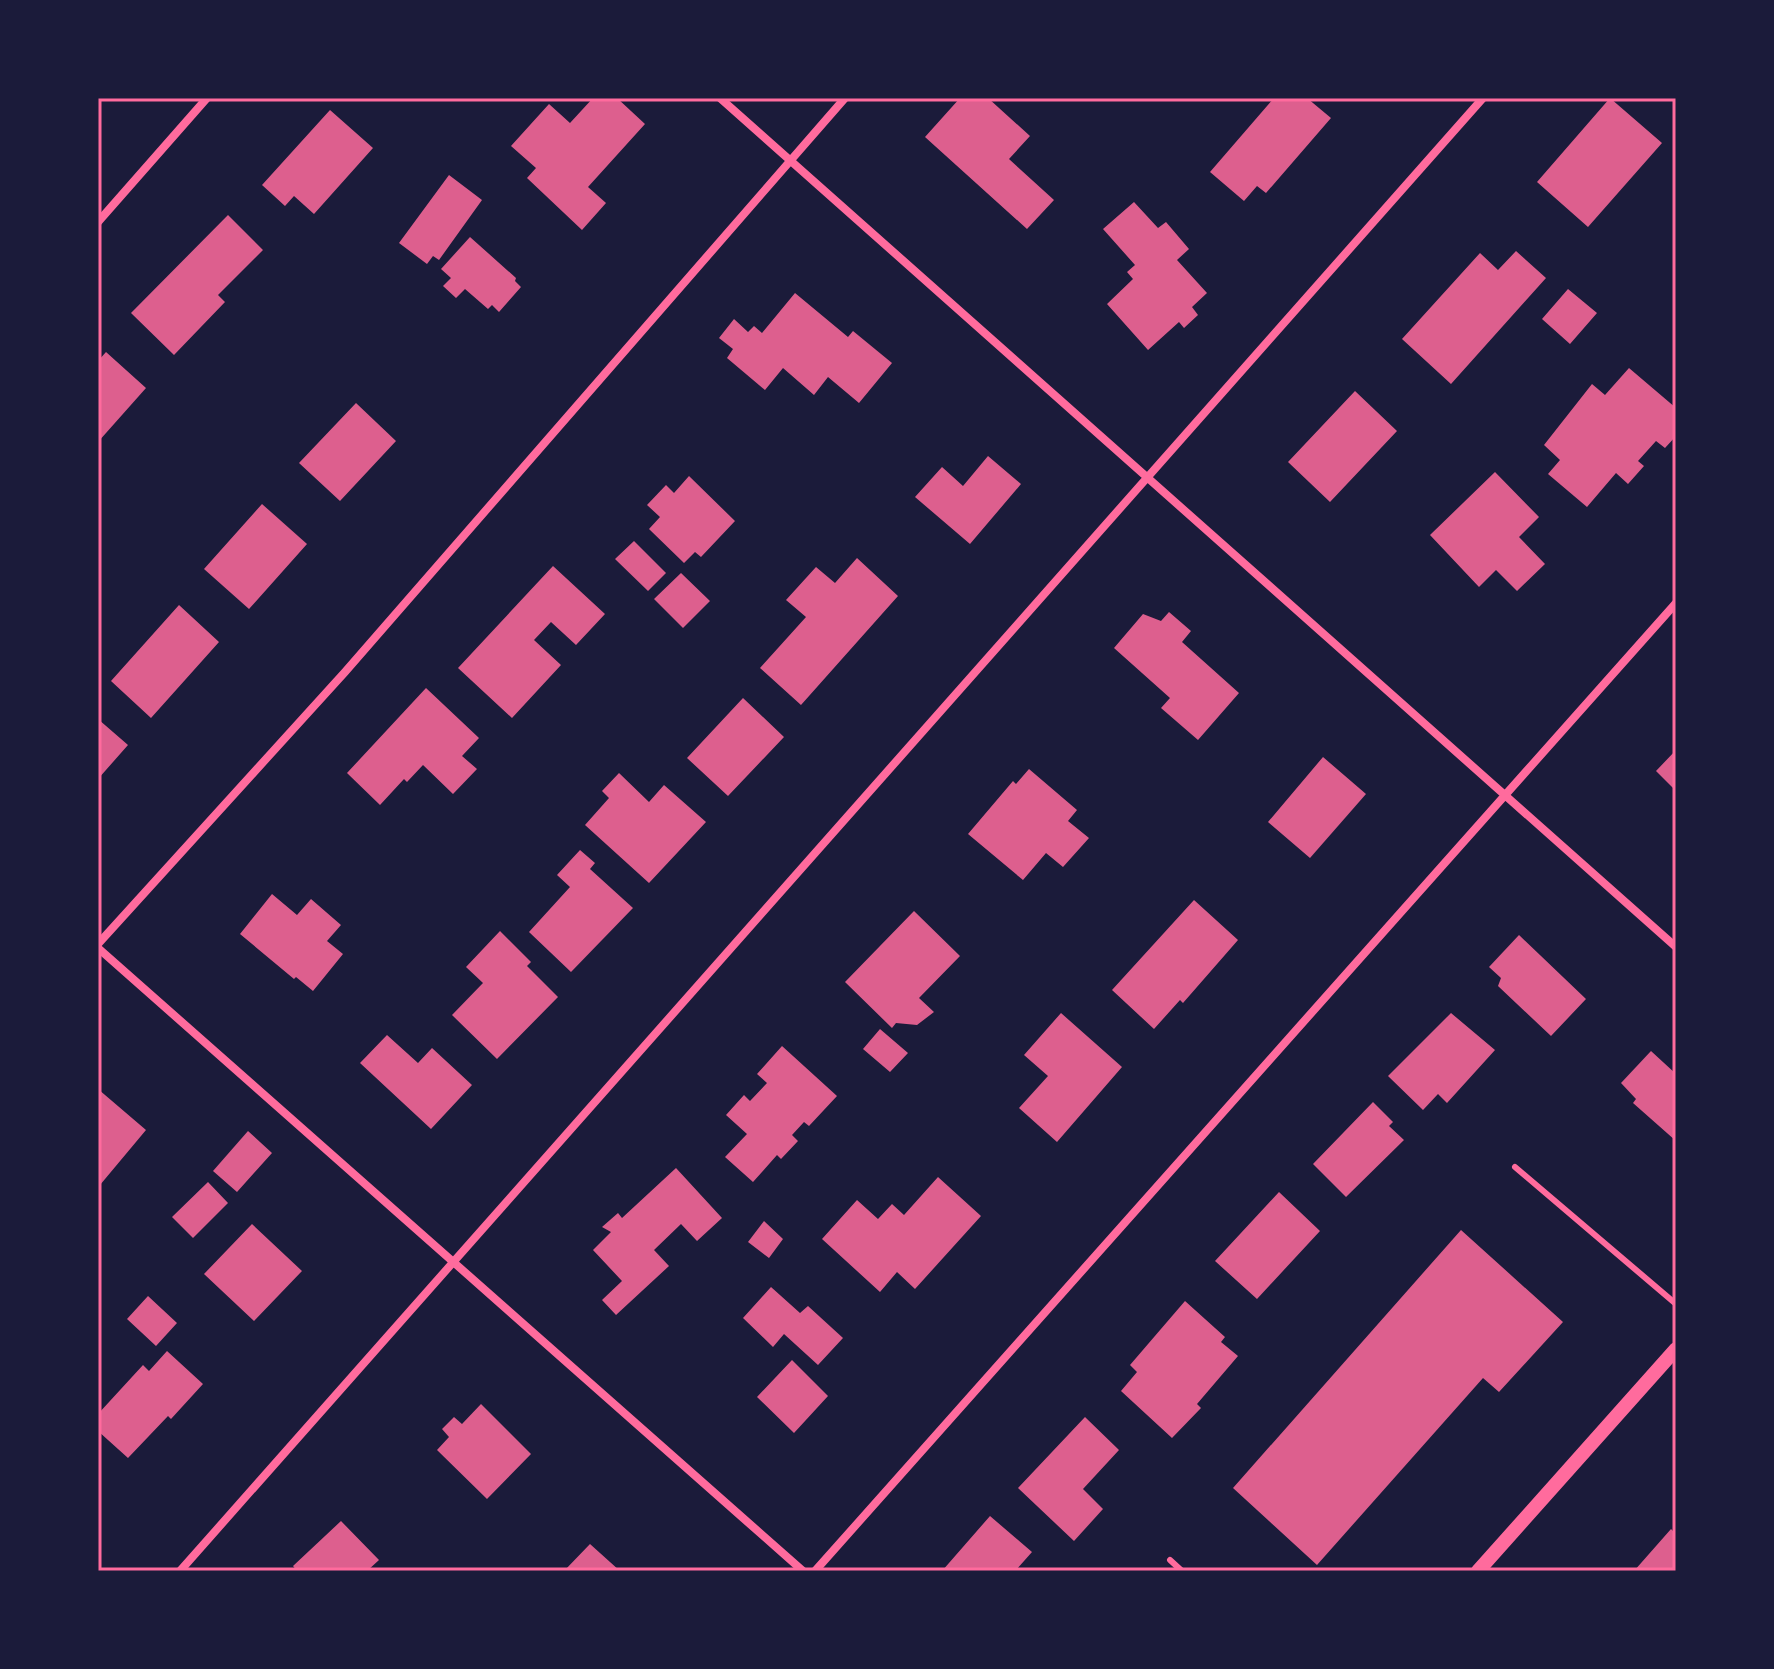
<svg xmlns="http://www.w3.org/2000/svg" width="1774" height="1669" font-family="'Sofia Sans Condensed',sans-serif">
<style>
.building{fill:#dd5f8e}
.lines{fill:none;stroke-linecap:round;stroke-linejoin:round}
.service{stroke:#ff6b9d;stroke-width:6}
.minor{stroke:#ff6b9d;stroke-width:8}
.tertiary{stroke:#ff6b9d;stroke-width:14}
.neatline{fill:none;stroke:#ff6b9d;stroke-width:3}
</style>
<rect width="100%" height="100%" fill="#1b1b3a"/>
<!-- building -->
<path class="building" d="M 593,98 L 617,98 L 645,124 L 588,187 L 606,203 L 582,230 L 527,178 L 536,168 L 511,146 L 549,104 L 570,123 Z
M 960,98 L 988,98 L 1030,136 L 1009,159 L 1054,200 L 1027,229 L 925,137 Z
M 1274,98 L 1307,98 L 1331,118 L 1266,193 L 1257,186 L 1244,201 L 1210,172 Z
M 1610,98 L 1662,143 L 1588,227 L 1537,182 Z
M 330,110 L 373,148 L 314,214 L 294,196 L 285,206 L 262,185 Z
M 449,175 L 482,200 L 439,260 L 433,256 L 427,264 L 399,243 Z
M 1134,202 L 1158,228 L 1166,222 L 1189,249 L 1177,260 L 1207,293 L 1192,307 L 1198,315 L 1184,328 L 1179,322 L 1148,350 L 1107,304 L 1133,279 L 1127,272 L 1135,265 L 1103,229 Z
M 228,215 L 263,250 L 218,295 L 225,302 L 174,355 L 131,313 Z
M 470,237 L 516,278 L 515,281 L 521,287 L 499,312 L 492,305 L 488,309 L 465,289 L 456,298 L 443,286 L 451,278 L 441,269 Z
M 1516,251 L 1546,278 L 1451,384 L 1402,339 L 1480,253 L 1498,270 Z
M 1568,289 L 1597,313 L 1570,344 L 1542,319 Z
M 795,293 L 848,337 L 853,331 L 892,363 L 859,403 L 828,377 L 814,395 L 783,368 L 765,390 L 727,358 L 733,349 L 719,338 L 734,319 L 748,332 L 754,326 L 762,333 Z
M 106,352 L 146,388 L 98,442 L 98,361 Z
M 1629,368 L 1676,408 L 1676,436 L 1665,448 L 1656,441 L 1638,461 L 1644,466 L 1628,484 L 1616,473 L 1587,507 L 1548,474 L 1560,460 L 1544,445 L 1592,384 L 1605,395 Z
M 1355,391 L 1397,431 L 1330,502 L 1288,462 Z
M 356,403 L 396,441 L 340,501 L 299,463 Z
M 988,456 L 1021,484 L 970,544 L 915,497 L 942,467 L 963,486 Z
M 1495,472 L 1539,517 L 1519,537 L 1545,564 L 1517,591 L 1496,570 L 1479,587 L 1430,535 Z
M 689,476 L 735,521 L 701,557 L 695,552 L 684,563 L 649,529 L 660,517 L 647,505 L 666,485 L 674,493 Z
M 262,504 L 307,544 L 249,609 L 204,569 Z
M 634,541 L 666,573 L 648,591 L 615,559 Z
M 857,558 L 898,596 L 801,705 L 760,668 L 806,617 L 786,600 L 816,567 L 835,583 Z
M 553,566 L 605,614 L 576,645 L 551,622 L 534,640 L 561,665 L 512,718 L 458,668 Z
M 681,573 L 710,601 L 683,628 L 654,599 Z
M 179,605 L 219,642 L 151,718 L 111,681 Z
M 1169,612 L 1191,631 L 1182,642 L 1239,693 L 1198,740 L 1161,708 L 1170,698 L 1114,648 L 1143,614 L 1161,621 Z
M 426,688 L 479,738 L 462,756 L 477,769 L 453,794 L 423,765 L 407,782 L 404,779 L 380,805 L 347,773 Z
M 743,698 L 784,737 L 728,796 L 687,758 Z
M 98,719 L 128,745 L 98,779 Z
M 1676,750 L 1676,791 L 1656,771 Z
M 1323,757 L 1366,794 L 1310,858 L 1268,822 Z
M 1029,769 L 1077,810 L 1068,821 L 1089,838 L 1063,867 L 1046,853 L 1023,880 L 968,834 L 1013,781 L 1016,784 Z
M 619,773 L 649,802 L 664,785 L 706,822 L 649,883 L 585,825 L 609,798 L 602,791 Z
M 580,850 L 595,863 L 590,869 L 633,908 L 571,972 L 529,932 L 570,887 L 557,875 Z
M 272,894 L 297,915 L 311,899 L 341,925 L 327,941 L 343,954 L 313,991 L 296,977 L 294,979 L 240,934 Z
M 1194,900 L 1238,940 L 1183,1003 L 1180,1000 L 1154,1029 L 1112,990 Z
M 914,911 L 960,956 L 919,998 L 934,1012 L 917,1025 L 896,1023 L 892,1028 L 845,982 Z
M 500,931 L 531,962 L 527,966 L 558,997 L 497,1059 L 452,1015 L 483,983 L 466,967 Z
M 1519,935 L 1586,999 L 1551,1036 L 1498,986 L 1501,978 L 1489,967 Z
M 1061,1013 L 1122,1067 L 1057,1142 L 1019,1108 L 1048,1076 L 1024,1055 Z
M 1451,1013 L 1495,1050 L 1447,1103 L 1438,1094 L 1423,1110 L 1388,1076 Z
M 880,1029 L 908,1053 L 890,1072 L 863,1049 Z
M 387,1035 L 418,1063 L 432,1048 L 472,1085 L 431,1129 L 360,1063 Z
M 782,1046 L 837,1096 L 809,1126 L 804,1122 L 792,1135 L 798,1141 L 781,1159 L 777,1155 L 753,1182 L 725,1157 L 747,1134 L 726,1115 L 744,1095 L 750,1101 L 767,1083 L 757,1074 Z
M 1651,1051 L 1676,1074 L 1676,1141 L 1633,1103 L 1636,1099 L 1621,1083 Z
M 98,1089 L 146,1130 L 100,1185 L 98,1184 Z
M 1373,1102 L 1393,1122 L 1389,1126 L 1404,1140 L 1346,1197 L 1313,1164 Z
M 248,1131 L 272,1153 L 237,1192 L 213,1171 Z
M 676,1168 L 722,1218 L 697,1241 L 681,1224 L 654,1250 L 669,1266 L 616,1315 L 602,1300 L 622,1281 L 593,1250 L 611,1232 L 602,1227 L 618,1213 L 622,1218 Z
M 938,1177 L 981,1216 L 915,1289 L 897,1272 L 880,1292 L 822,1239 L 857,1200 L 878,1219 L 892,1204 L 904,1215 Z
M 208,1182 L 228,1203 L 193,1238 L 172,1217 Z
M 1279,1192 L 1320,1231 L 1257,1299 L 1215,1261 Z
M 764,1221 L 783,1239 L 769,1258 L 748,1242 Z
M 252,1224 L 302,1271 L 254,1321 L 204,1274 Z
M 1461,1230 L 1563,1322 L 1499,1392 L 1483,1378 L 1317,1565 L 1233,1488 Z
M 771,1287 L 800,1313 L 808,1306 L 843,1338 L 818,1365 L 784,1334 L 773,1347 L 743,1318 Z
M 148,1296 L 177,1323 L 156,1346 L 127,1319 Z
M 1185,1301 L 1225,1337 L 1221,1342 L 1238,1356 L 1197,1404 L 1201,1408 L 1172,1438 L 1121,1391 L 1137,1372 L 1130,1365 Z
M 167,1351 L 203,1384 L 171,1419 L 168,1416 L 128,1458 L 98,1431 L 98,1414 L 143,1365 L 149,1371 Z
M 792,1360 L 828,1396 L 794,1433 L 757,1397 Z
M 481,1404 L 531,1454 L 487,1499 L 437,1450 L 449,1437 L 442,1429 L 454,1417 L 462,1424 Z
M 1085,1417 L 1119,1450 L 1083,1489 L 1103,1509 L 1074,1541 L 1018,1488 Z
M 990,1516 L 1032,1552 L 1015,1571 L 942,1571 Z
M 341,1521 L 379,1560 L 367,1571 L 297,1571 L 293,1566 Z
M 1671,1529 L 1676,1534 L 1676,1571 L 1634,1571 Z
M 590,1544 L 620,1571 L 564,1571 Z"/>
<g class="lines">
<!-- service -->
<path class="service" d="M 1515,1167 L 1676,1304
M 1170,1560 L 1182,1571"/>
<!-- minor -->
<path class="minor" d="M 720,98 L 1676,947
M 98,222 L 207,98
M 98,944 L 345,672 L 845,98
M 98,948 L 803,1571
M 180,1571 L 1483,98
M 815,1571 L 1676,603"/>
<!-- tertiary -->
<path class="tertiary" d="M 1478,1571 L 1676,1349"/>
</g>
<!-- border -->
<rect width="1774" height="1669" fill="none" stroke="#1b1b3a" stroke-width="200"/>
<rect x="100" y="100" width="1574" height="1469" class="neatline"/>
</svg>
